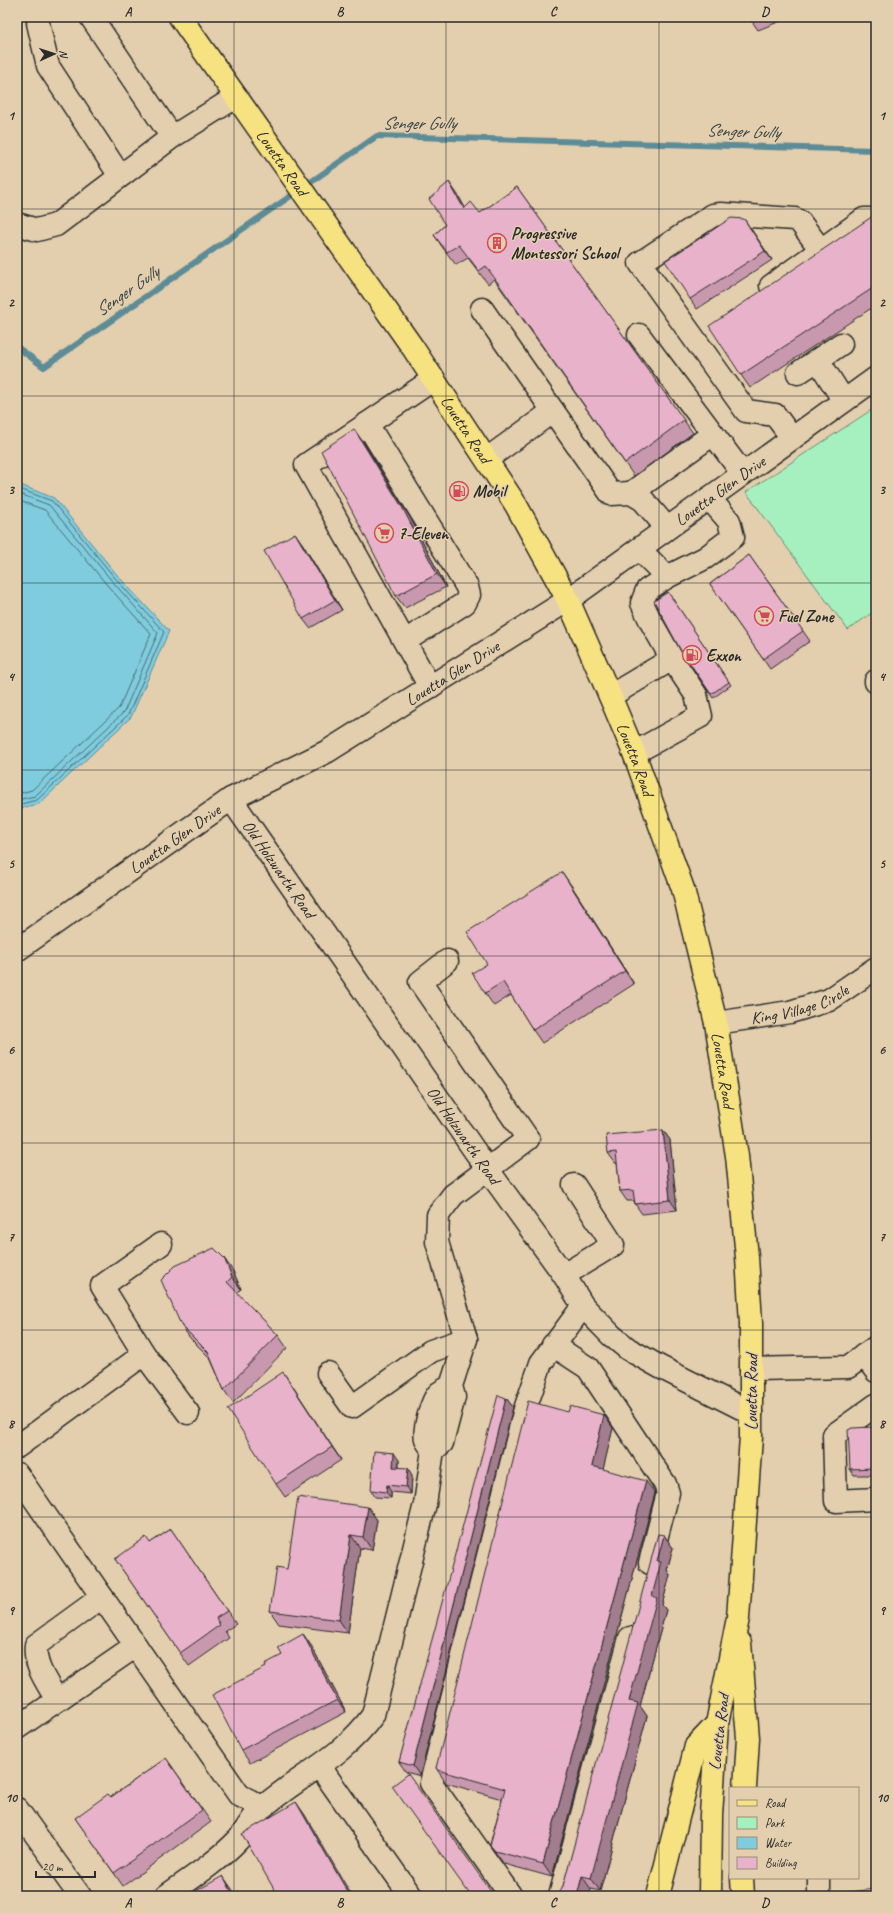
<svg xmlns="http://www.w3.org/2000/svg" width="893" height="1913" font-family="Caveat,sans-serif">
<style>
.green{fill:#a6f0bf;stroke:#688e75}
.water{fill:#7fccde;stroke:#5d8c96}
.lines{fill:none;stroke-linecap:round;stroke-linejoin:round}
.shore{stroke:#4d6b73;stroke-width:1}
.stream{stroke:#5d8c96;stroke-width:6}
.minor-casing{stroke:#2b2b2b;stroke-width:25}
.major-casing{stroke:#2b2b2b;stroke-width:25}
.minor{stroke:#e3cfae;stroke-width:22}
.major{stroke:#f7e281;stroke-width:22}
.wall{fill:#c899ae;stroke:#2b2b2b}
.shaded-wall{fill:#a27d8d;stroke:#2b2b2b}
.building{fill:#e8b2ca;stroke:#2b2b2b}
.grid{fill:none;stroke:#2b2b2b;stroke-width:1;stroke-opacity:0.55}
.labels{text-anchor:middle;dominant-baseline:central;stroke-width:3;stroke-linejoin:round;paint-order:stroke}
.street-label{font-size:17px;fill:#2b2b2b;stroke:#e3cfae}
.poi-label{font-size:17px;font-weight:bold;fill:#2b2b2b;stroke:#e3cfae;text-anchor:start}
.water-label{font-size:18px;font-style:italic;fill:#384346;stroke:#e3cfae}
.neatline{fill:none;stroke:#2b2b2b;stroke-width:1.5}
.grid-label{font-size:13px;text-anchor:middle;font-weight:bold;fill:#2b2b2b}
</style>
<rect width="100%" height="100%" fill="#e3cfae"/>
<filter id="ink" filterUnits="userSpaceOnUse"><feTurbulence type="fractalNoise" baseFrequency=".025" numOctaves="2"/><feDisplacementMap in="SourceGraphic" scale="8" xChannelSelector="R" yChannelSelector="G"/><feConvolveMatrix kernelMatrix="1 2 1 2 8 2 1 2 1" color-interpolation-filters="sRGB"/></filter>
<g filter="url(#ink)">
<!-- green -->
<path class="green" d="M 876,407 L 876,610 L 848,630 L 746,492 Z"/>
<!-- water -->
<path class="water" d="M 18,484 L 54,498 L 118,576 L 169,631 L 131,717 L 39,804 L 17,809 L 17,485 Z"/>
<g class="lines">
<!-- shore -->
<path class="shore" d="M 17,488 L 52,501 L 115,578 L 164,632 L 128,715 L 37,800 L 17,805
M 17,493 L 49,505 L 112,581 L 158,633 L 124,712 L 35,796 L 17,800
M 17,500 L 45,510 L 107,585 L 151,634 L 119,708 L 32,790 L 17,794"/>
<!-- stream -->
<path class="stream" d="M 17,347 L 44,367 L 377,136 L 876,150"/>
<!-- minor casing -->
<g class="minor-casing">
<g id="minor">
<path d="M 91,17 L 172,137 L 236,97"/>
<path d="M 38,23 L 48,66 L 120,176"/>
<path d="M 17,224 L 37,230 L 56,225 L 172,137"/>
<path d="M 771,286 L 864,219 L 876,219"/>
<path d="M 482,309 L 611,494 L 631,493 L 643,500 L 667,528"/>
<path d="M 639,335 L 743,474"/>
<path d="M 818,360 L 844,401"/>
<path d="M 798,373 L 841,344"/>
<path d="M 367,424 L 467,587 L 469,595 L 465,603 L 405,641"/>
<path d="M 792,438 L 775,415 L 746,411 L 640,263 L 713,215 L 721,214 L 795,219 L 800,222 L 821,250"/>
<path d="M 487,459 L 553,411"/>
<path d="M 631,493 L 713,434"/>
<path d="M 639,549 L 667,577 L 705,558 L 733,537 L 729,521 L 709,498"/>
<path d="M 667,577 L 647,590 L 642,603 L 651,622 L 672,659"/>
<path d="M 876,681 L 876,682"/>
<path d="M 430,687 L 306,465 L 434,379"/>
<path d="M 610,696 L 672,659 L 696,695 L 701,716 L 634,753"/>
<path id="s1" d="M 231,799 L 488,1170 L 564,1275 L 583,1306 L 611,1335 L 628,1349 L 660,1367 L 751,1413"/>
<path id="s2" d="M 17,950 L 231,799 L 328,751 L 568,600 L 876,378"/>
<path id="s3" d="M 716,1023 L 790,1012 L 829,1000 L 876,968"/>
<path d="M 564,1275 L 613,1245 L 574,1185"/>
<path d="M 553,1345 L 588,1368 L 665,1484 L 668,1493 L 650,1563"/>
<path d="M 144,1354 L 102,1286 L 161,1244"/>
<path d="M 864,1355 L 876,1371"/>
<path d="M 751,1369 L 848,1367 L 876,1347"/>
<path d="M 328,1373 L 352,1407 L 431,1351 L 466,1339"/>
<path d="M 876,1405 L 834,1435 L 836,1501 L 876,1499"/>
<path d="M 17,1447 L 144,1354 L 188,1413"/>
<path d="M 433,1450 L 442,1443 L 454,1397 L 451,1386 L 466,1339 L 437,1242 L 438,1215 L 453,1195 L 528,1139 L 420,982 L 447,961"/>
<path d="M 17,1474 L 239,1795 L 262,1807"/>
<path d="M 57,1700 C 48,1684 33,1665 36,1645 L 102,1597"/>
<path d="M 17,1728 L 136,1646"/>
<path d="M 320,1767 L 411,1896"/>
<path d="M 17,1809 L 80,1896"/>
<path d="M 819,1878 L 819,1896"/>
<path d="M 166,1896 C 190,1879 217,1862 238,1840 C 247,1830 253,1815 264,1806 C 301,1775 344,1756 373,1715 L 425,1504 L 433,1450 C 431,1447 427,1443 426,1439 C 423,1431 432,1400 438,1394 C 441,1391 447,1389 451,1386"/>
<path d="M 511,1896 L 431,1783 L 525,1409 L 541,1363 L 583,1306"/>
<path d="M 560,1896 L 630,1638"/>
</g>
</g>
<!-- major casing -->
<g class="major-casing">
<g id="major">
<path id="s4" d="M 180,17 L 413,348 L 516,505 L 568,600 L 610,696 L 634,753 L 683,889 L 716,1023 L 737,1156 L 747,1257 L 751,1323 L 751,1437 L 738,1618 L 717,1724 L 711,1815 L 710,1896"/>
<path d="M 740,1643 L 748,1738 L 745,1788"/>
<path d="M 742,1878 L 743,1896"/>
<path d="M 658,1896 L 696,1746 L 717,1724"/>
</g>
</g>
<!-- minor -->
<use href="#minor" class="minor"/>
<!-- major -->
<use href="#major" class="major"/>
</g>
<!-- wall -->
<path class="wall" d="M 750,17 L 791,17 L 758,30 L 751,20 Z
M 517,187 L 693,433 L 634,476 L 494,279 L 488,284 L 468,258 L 456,265 L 443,248 L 434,235 L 445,225 L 458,195 L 465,208 L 480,213 Z
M 876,214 L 876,305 L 750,388 L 741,375 Z
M 751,229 L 772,260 L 697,309 L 690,299 Z
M 363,442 L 411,519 L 446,587 L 405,608 L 396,596 Z
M 302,543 L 342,610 L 310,628 L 303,619 Z
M 749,555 L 810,641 L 770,669 L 710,584 Z
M 668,592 L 731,685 L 713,698 L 680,649 Z
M 571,885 L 634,984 L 542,1043 L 533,1030 L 511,995 L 494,1006 L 485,993 L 487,964 Z
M 663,1130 L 670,1140 L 677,1210 L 642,1214 L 635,1204 L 634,1201 L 627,1201 L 620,1191 L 617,1163 L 615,1163 L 608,1153 Z
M 233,1271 L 241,1289 L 237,1293 L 278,1335 L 287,1348 L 233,1403 L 224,1390 L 210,1358 L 190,1338 L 181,1325 Z
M 283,1372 L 341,1460 L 285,1497 L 276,1484 Z
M 506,1398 L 513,1407 L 420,1776 L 406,1772 L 399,1762 Z
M 568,1412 L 604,1415 L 613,1428 L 603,1469 L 655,1493 L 552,1877 L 504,1864 L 490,1845 L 502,1799 L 446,1783 L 436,1768 Z
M 876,1431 L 876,1475 L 854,1475 L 850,1469 Z
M 399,1460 L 399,1467 L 412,1475 L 411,1494 L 391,1492 L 391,1498 L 375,1497 L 371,1490 Z
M 368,1507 L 377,1520 L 372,1550 L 360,1548 L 348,1633 L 279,1624 L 270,1611 L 287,1569 Z
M 171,1529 L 236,1624 L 225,1631 L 229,1638 L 189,1666 L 115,1559 L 150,1543 Z
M 664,1535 L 673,1548 L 667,1570 L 670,1575 L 662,1605 L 666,1610 L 640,1706 L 647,1716 L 600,1891 L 591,1889 L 589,1896 L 558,1896 L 563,1886 Z
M 303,1634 L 312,1647 L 346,1712 L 250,1763 L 241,1750 L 266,1667 L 282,1655 Z
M 166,1758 L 211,1822 L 123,1886 L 75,1818 L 111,1797 Z"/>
<!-- shaded-wall -->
<path class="shaded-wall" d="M 449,182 L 458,195 L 473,222 L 464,209 Z
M 744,219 L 751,229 L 772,260 L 765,251 Z
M 354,429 L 363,442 L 411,519 L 446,587 L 437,574 Z
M 295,533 L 302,543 L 342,610 L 335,600 Z
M 562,872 L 571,885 L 634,984 L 625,971 Z
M 663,1130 L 670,1140 L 677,1210 L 670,1200 Z
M 224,1258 L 233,1271 L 241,1289 L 232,1277 Z
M 283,1372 L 292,1385 L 341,1460 L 332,1447 Z
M 506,1398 L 513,1407 L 420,1776 L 413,1766 Z
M 604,1415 L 613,1428 L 601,1478 L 592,1466 Z
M 873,1427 L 876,1431 L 876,1471 L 874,1468 Z
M 394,1453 L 399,1460 L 398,1473 L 393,1467 Z
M 408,1468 L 412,1475 L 411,1494 L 406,1487 Z
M 646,1481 L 655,1493 L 552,1877 L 543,1864 Z
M 387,1485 L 391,1492 L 391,1498 L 386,1492 Z
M 368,1507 L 377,1520 L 372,1550 L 363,1537 Z
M 351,1535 L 360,1548 L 348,1633 L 339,1620 Z
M 664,1535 L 673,1548 L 667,1570 L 670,1575 L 662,1605 L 666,1610 L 640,1706 L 647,1716 L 600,1891 L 591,1878 L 652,1596 L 657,1561 Z
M 303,1634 L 312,1647 L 346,1712 L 337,1700 Z
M 296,1802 L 305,1815 L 352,1896 L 350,1896 Z
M 223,1876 L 232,1889 L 236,1896 L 234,1896 Z
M 582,1876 L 591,1889 L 589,1896 L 577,1896 Z"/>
<!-- building -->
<path class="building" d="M 750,17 L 759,17 L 751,20 Z
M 449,182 L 464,209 L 471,202 L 480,213 L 517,187 L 684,420 L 625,463 L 486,266 L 479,271 L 459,245 L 447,252 L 434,235 L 445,225 L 429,199 Z
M 876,214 L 876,286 L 741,375 L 709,326 Z
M 731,218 L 744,219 L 765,251 L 690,299 L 665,261 Z
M 354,429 L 402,507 L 437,574 L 396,596 L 321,451 Z
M 295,533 L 335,600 L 303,619 L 264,551 Z
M 749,555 L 803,631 L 763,659 L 710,584 Z
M 668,592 L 729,682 L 711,694 L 680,649 L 654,601 Z
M 562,872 L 625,971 L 533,1030 L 503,982 L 485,993 L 472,973 L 487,964 L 467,932 Z
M 663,1130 L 670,1200 L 635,1204 L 633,1190 L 620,1191 L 616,1152 L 608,1153 L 606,1135 Z
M 214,1248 L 224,1258 L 232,1277 L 227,1282 L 278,1335 L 224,1390 L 208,1352 L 181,1325 L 161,1280 L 175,1266 Z
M 283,1372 L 332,1447 L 276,1484 L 228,1409 Z
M 498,1395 L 506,1398 L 413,1766 L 399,1762 Z
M 528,1401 L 568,1412 L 570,1406 L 604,1415 L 592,1466 L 646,1481 L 543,1864 L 495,1851 L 490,1845 L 505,1789 L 438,1770 L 436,1768 Z
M 873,1427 L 874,1468 L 850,1469 L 848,1430 L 852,1428 Z
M 374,1451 L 394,1453 L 393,1467 L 408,1468 L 406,1487 L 387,1485 L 386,1492 L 371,1490 Z
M 298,1497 L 368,1507 L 363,1537 L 351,1535 L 339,1620 L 270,1611 L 277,1567 L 287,1569 Z
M 171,1529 L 227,1611 L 216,1618 L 220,1625 L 180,1653 L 115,1559 L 146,1537 L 150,1543 Z
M 658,1534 L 664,1535 L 657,1561 L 661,1562 L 652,1596 L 657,1598 L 629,1701 L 638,1703 L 591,1878 L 582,1876 L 577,1896 L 558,1896 L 559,1892 L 563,1886 Z
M 303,1634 L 337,1700 L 241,1750 L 212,1695 L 266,1667 L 265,1664 L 282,1655 L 278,1648 Z
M 166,1758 L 202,1810 L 114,1873 L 75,1818 L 108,1794 L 111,1797 Z
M 408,1774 L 494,1896 L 471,1896 L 392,1786 Z
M 296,1802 L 350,1896 L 278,1896 L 242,1834 Z
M 223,1876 L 234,1896 L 187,1896 Z
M 876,1889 L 876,1896 L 840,1896 L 839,1893 Z"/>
</g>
<!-- grid -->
<path class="grid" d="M 234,17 L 234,1896M 446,17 L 446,1896M 659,17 L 659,1896M 17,209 L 876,209M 17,396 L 876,396M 17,583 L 876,583M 17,770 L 876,770M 17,956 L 876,956M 17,1143 L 876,1143M 17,1330 L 876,1330M 17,1517 L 876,1517M 17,1704 L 876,1704"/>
<!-- icons -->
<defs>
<g id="building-ring" transform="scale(1)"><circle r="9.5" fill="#e3cfae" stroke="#d1495b" stroke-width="1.5"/><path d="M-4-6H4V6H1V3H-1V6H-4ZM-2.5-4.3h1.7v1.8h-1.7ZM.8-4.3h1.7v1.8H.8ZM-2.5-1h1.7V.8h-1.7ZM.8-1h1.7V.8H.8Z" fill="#d1495b"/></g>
<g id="fuel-ring" transform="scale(1)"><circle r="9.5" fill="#e3cfae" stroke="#d1495b" stroke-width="1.5"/><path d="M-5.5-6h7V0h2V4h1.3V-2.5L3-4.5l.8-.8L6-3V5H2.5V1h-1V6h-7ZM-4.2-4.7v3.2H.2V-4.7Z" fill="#d1495b"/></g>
<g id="supermarket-ring" transform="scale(1)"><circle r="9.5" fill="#e3cfae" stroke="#d1495b" stroke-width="1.5"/><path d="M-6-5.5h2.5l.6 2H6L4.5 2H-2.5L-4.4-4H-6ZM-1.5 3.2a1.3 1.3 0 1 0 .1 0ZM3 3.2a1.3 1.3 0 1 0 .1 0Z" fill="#d1495b"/></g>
</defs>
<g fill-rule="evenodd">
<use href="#building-ring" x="497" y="243"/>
<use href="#fuel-ring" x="459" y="491"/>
<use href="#supermarket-ring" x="384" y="533"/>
<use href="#supermarket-ring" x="764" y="616"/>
<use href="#fuel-ring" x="692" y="655"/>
</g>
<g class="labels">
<!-- street labels -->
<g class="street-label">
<text stroke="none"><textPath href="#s4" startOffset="178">Louetta Road</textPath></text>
<text stroke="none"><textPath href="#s4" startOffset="502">Louetta Road</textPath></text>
<text stroke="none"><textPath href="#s2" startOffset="841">Louetta Glen Drive</textPath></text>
<text stroke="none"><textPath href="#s2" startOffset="517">Louetta Glen Drive</textPath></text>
<text stroke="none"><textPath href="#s4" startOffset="874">Louetta Road</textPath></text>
<text stroke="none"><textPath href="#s2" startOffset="193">Louetta Glen Drive</textPath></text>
<text stroke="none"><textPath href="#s1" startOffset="85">Old Holzwarth Road</textPath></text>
<text stroke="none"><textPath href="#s3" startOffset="86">King Village Circle</textPath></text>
<text stroke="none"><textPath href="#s4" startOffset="1198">Louetta Road</textPath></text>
<text stroke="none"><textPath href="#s1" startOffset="409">Old Holzwarth Road</textPath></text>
<text transform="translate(751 1392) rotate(-90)">Louetta Road</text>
<text transform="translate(719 1732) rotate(-83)">Louetta Road</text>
</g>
<!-- poi labels -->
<g class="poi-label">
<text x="511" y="233">Progressive<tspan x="511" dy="20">Montessori School</tspan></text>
<text x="473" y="491">Mobil</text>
<text x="398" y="533">7-Eleven</text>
<text x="778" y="616">Fuel Zone</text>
<text x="706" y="655">Exxon</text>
</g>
<!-- water labels -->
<g class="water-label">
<text x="419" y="123">Senger Gully</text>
<text transform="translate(743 131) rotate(2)">Senger Gully</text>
<text transform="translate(127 291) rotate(-35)">Senger Gully</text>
</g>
</g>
<!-- margin -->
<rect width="893" height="1913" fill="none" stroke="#e3cfae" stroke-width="44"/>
<!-- legend -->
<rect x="729" y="1787" width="130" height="92" fill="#e3cfae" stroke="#998d7a"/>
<rect x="737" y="1800" width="20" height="6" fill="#f7e281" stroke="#998d7a"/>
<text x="765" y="1807" font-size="12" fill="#2b2b2b">Road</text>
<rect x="737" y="1817" width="20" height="12" fill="#a6f0bf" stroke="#998d7a"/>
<text x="765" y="1827" font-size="12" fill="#2b2b2b">Park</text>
<rect x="737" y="1837" width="20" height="12" fill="#7fccde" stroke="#998d7a"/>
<text x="765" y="1847" font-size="12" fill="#2b2b2b">Water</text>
<rect x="737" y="1857" width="20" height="12" fill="#e8b2ca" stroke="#998d7a"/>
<text x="765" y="1867" font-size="12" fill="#2b2b2b">Building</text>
<!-- north arrow -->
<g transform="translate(54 54) rotate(87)" stroke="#e3cfae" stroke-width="3" paint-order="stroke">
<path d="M0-3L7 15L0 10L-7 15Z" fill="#2b2b2b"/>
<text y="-6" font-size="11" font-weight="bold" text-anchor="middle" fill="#2b2b2b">N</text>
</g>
<!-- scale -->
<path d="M36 1871v6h59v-6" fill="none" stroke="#2b2b2b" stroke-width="2"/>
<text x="42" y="1871" font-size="12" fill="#2b2b2b" stroke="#e3cfae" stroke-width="3" paint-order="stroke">20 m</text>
<rect x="22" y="22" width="849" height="1869" class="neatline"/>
<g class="grid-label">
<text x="128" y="16">A</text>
<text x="340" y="16">B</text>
<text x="553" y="16">C</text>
<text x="765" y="16">D</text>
<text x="11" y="120">1</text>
<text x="882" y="120">1</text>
<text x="11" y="307">2</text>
<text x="882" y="307">2</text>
<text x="11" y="494">3</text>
<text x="882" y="494">3</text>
<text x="11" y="681">4</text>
<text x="882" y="681">4</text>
<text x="11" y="868">5</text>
<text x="882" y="868">5</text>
<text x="11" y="1054">6</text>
<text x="882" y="1054">6</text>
<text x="11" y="1241">7</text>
<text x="882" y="1241">7</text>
<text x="11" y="1428">8</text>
<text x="882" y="1428">8</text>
<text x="11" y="1615">9</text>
<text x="882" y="1615">9</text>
<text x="11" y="1802">10</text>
<text x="882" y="1802">10</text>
<text x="128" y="1907">A</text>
<text x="340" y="1907">B</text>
<text x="553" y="1907">C</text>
<text x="765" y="1907">D</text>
</g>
</svg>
